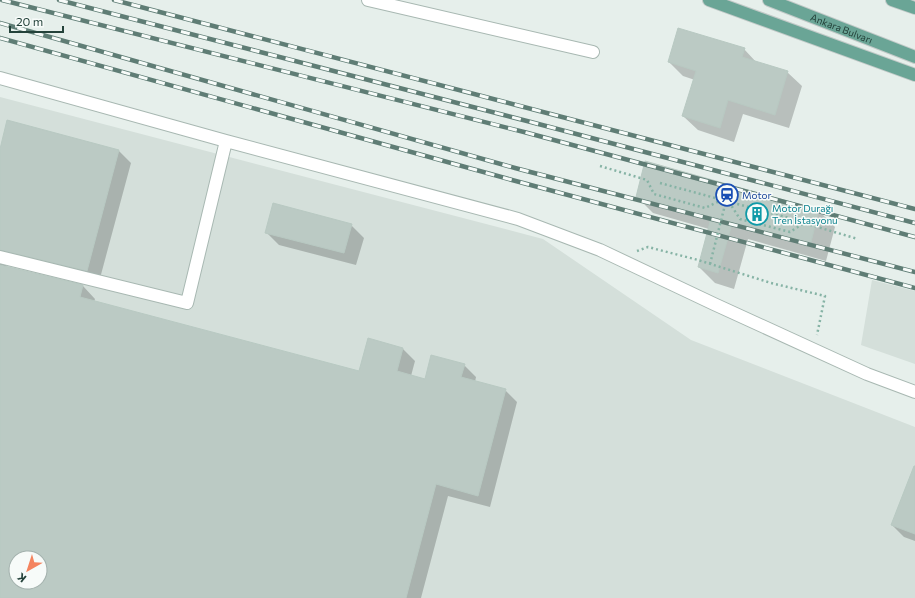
<svg xmlns="http://www.w3.org/2000/svg" width="915" height="598" font-family="Commissioner,sans-serif">
<style>
.built{fill:#d4dfda;fill-rule:evenodd}
.shadow{fill:#0003;fill-rule:evenodd}
.building{fill:#bbcac4;stroke:#b8c9c2;fill-rule:evenodd}
.lines{fill:none;stroke-linecap:round;stroke-linejoin:round}
.minor-casing{stroke:#a8b8b2;stroke-width:14}
.major-casing{stroke:#c2cac8;stroke-width:14}
.path{stroke:#86b3a5;stroke-width:2.5;stroke-dasharray:2 3;stroke-linecap:butt}
.minor{stroke:#fff;stroke-width:12}
.major{stroke:#6aa596;stroke-width:12}
.rail-casing{stroke:#5f7d75;stroke-width:4.5}
.rail{stroke:#f7fbf9;stroke-width:3;stroke-dasharray:9;stroke-linecap:butt}
.path-bridge{stroke:#86b3a5;stroke-width:2.5;stroke-dasharray:2 3;stroke-linecap:butt}
.labels{text-anchor:middle;dominant-baseline:central;stroke-width:3;stroke-linejoin:round;paint-order:stroke}
.street-label{font-size:10px;fill:#24423a;stroke:#f7fbf9}
.transit-label{font-size:10px;fill:#164399;stroke:#f7fbf9;text-anchor:start}
.culture-label{font-size:10px;fill:#0d838f;stroke:#f7fbf9;text-anchor:start}
</style>
<rect width="100%" height="100%" fill="#e6efeb"/>
<!-- built -->
<path class="built" d="M 0,97 L 543,239 L 691,340 L 915,427 L 915,598 L 0,598 ZM 16,558 L 40,558 L 40,582 L 16,582 Z
M 872,280 L 915,291 L 915,364 L 861,345 Z"/>
<!-- shadow -->
<path class="shadow" d="M 744,49 L 757,63 L 787,72 L 802,86 L 789,128 L 743,114 L 734,142 L 698,130 L 683,116 L 695,80 L 683,76 L 669,62 Z
M 118,150 L 131,163 L 99,282 L 7,264 L 5,267 L 83,286 L 95,299 L 94,302 L 360,372 L 403,349 L 415,361 L 411,376 L 426,380 L 464,365 L 476,377 L 475,382 L 505,390 L 517,402 L 490,507 L 448,496 L 421,598 L 0,598 L 0,153 ZM 16,558 L 40,558 L 40,582 L 16,582 Z
M 646,163 L 819,211 L 835,227 L 826,261 L 748,239 L 734,289 L 715,283 L 699,267 L 709,229 L 653,213 L 637,197 Z
M 351,225 L 364,238 L 356,265 L 279,245 L 266,232 Z
M 915,476 L 915,541 L 904,537 L 892,525 Z"/>
<!-- building -->
<path class="building" d="M 678,28 L 745,48 L 742,57 L 788,71 L 775,115 L 728,100 L 720,128 L 682,116 L 696,71 L 668,62 Z
M 7,120 L 119,150 L 87,271 L 0,250 L 0,149 Z
M 645,161 L 819,210 L 810,246 L 732,224 L 718,273 L 698,267 L 711,218 L 636,197 Z
M 273,203 L 352,224 L 344,253 L 265,233 Z
M 0,265 L 83,285 L 80,297 L 359,371 L 368,338 L 403,348 L 397,371 L 425,379 L 431,355 L 465,364 L 461,377 L 506,389 L 478,496 L 436,484 L 406,598 L 0,598 ZM 16,558 L 40,558 L 40,582 L 16,582 Z
M 914,466 L 915,466 L 915,534 L 891,525 Z"/>
<g class="lines">
<!-- minor casing -->
<g class="minor-casing">
<path id="minor" d="M 368,0 L 593,52
M 0,78 L 226,141 L 518,219 L 600,250 L 714,304 L 867,374 L 915,392
M 0,257 L 187,303 L 226,141"/>
</g>
<!-- major casing -->
<g class="major-casing">
<g id="major">
<path d="M 709,0 L 915,75"/>
<path id="s1" d="M 769,0 L 915,57"/>
<path d="M 892,0 L 915,8"/>
</g>
</g>
<!-- path -->
<path class="path" d="M 600,166 L 647,180 L 654,194 L 705,208 L 722,200
M 660,183 L 789,218
M 729,202 L 740,219 L 790,232 L 804,223 L 858,239
M 637,251 L 648,247 L 698,260 L 771,283 L 825,296 L 817,335"/>
<!-- minor -->
<use href="#minor" class="minor"/>
<!-- major -->
<use href="#major" class="major"/>
<!-- rail casing -->
<g class="rail-casing">
<path id="rail" d="M 2,0 L 524,132 L 915,237
M 59,0 L 527,121 L 915,223
M 114,0 L 915,209
M 0,23 L 515,168 L 915,272
M 0,38 L 512,180 L 915,288"/>
</g>
<!-- rail -->
<use href="#rail" class="rail"/>
<!-- path-bridge -->
<path class="path-bridge" d="M 710,264 L 726,201"/>
</g>
<!-- icons -->
<defs>
<g id="station-ring" transform="scale(1.15)"><circle r="9.5" fill="#f7fbf9" stroke="#1a4fb4" stroke-width="1.5"/><path d="M-3-6H3Q5-6 5-4V2Q5 4 3 4L4.5 6H3L1.5 4h-3L-3 6H-4.5L-3 4Q-5 4-5 2V-4Q-5-6-3-6ZM-3.5-4v3h7v-3ZM-3.5 1v1.5H-2V1ZM2 1v1.5H3.5V1Z" fill="#1a4fb4"/></g>
<g id="building-ring" transform="scale(1.15)"><circle r="9.5" fill="#f7fbf9" stroke="#0f9aa8" stroke-width="1.5"/><path d="M-4-6H4V6H1V3H-1V6H-4ZM-2.5-4.3h1.7v1.8h-1.7ZM.8-4.3h1.7v1.8H.8ZM-2.5-1h1.7V.8h-1.7ZM.8-1h1.7V.8H.8Z" fill="#0f9aa8"/></g>
</defs>
<g fill-rule="evenodd">
<use href="#station-ring" x="727" y="195"/>
<use href="#building-ring" x="757" y="214"/>
</g>
<g class="labels">
<!-- street labels -->
<g class="street-label">
<text stroke="none"><textPath href="#s1" startOffset="78">Ankara Bulvarı</textPath></text>
</g>
<!-- transit labels -->
<g class="transit-label">
<text x="742" y="195">Motor</text>
</g>
<!-- culture labels -->
<g class="culture-label">
<text x="772" y="208">Motor Durağı<tspan x="772" dy="12">Tren İstasyonu</tspan></text>
</g>
</g>
<!-- north arrow -->
<g transform="translate(28 570) rotate(219)"><circle r="19" fill="#f7fbf9" stroke="#a3b1ad"/>
<path d="M0-3L7 15L0 10L-7 15Z" fill="#f4845f"/>
<text y="-6" font-size="11" font-weight="bold" text-anchor="middle" fill="#24423a">K</text>
</g>
<!-- scale -->
<path d="M10 26v6h53v-6" fill="none" stroke="#24423a" stroke-width="2"/>
<text x="16" y="26" font-size="12" fill="#24423a" stroke="#f7fbf9" stroke-width="3" paint-order="stroke">20 m</text>
</svg>
